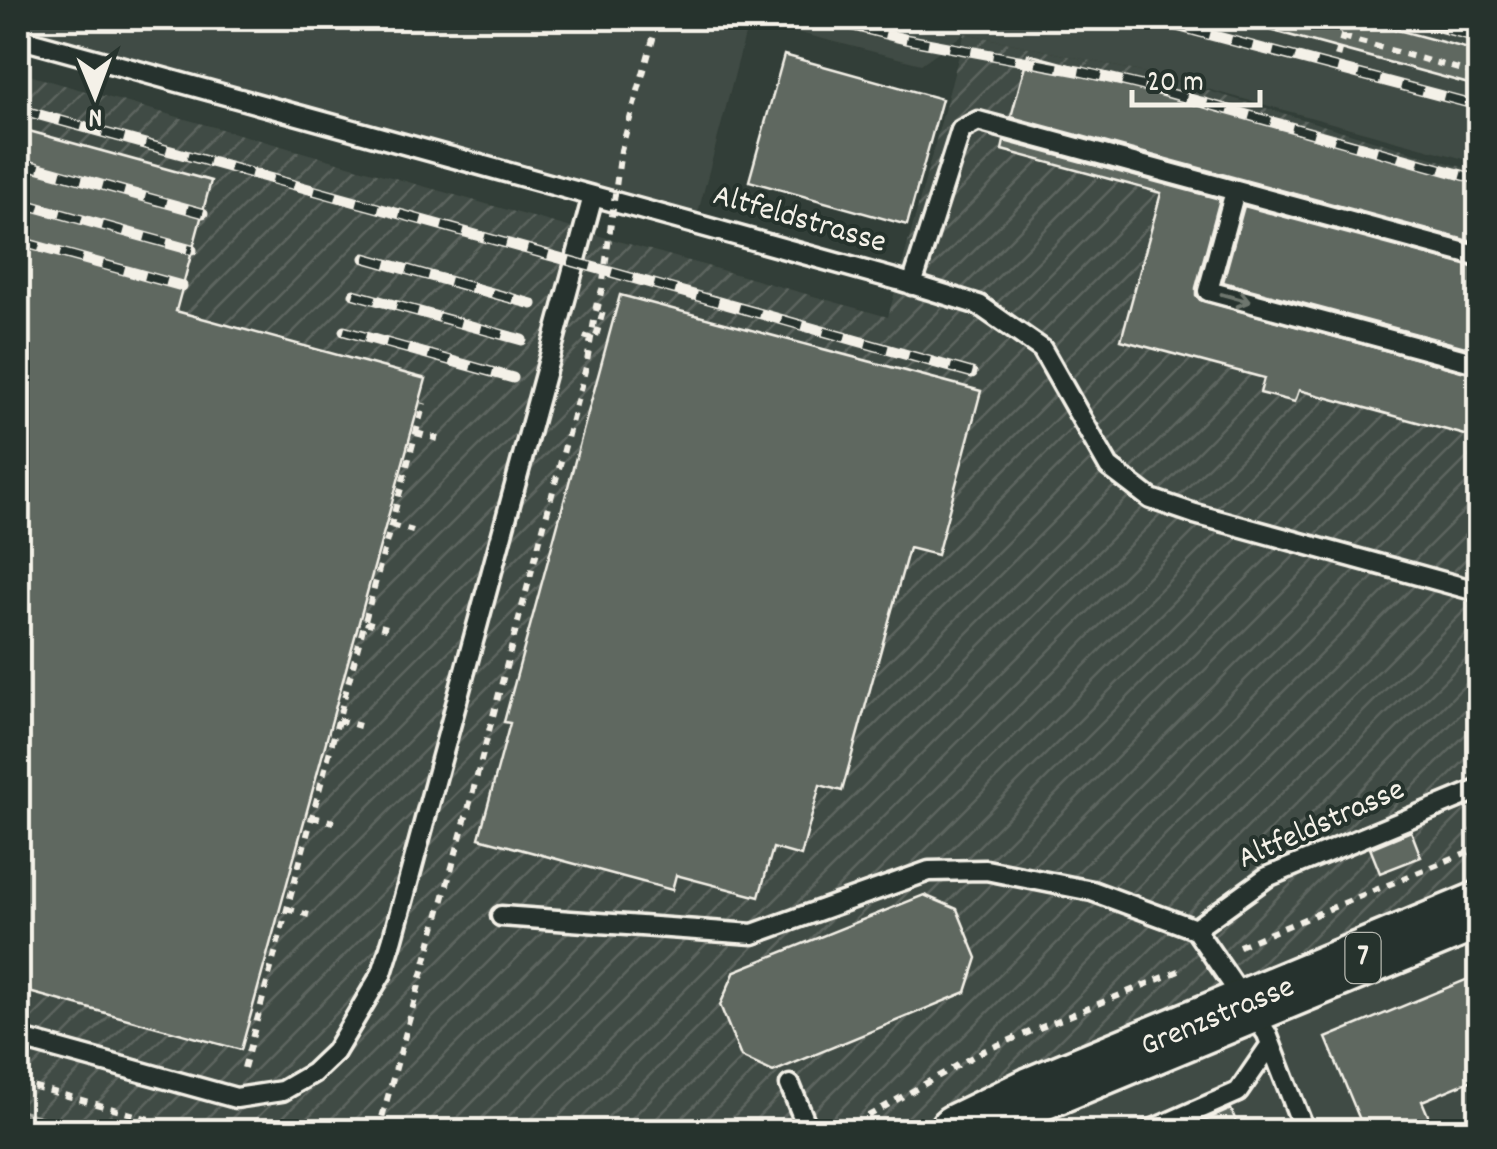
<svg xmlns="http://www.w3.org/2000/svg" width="1497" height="1149" font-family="Dekko,sans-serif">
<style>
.built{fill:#404b44}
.industrial{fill:url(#industrial-furrows)}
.water{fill:url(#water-rules);stroke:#a6a9a1;stroke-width:2.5}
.building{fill:#5f6861;stroke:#f4f1e8;stroke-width:2.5}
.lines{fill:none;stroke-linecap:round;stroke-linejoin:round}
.lane-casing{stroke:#f4f1e8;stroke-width:25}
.primary-casing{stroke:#f4f1e8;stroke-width:62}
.path{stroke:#f4f1e8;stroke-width:6;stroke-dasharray:8 8;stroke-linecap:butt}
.lane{stroke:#26332d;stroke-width:18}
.primary{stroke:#26332d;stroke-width:55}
.rail-casing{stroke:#f4f1e8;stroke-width:11}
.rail{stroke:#26332d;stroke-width:8;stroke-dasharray:22;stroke-linecap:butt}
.path-bridge{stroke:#f4f1e8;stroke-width:6;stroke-dasharray:8 8;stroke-linecap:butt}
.oneway{stroke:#6e766e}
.labels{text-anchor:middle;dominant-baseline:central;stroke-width:8;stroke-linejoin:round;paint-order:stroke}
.shield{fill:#26332d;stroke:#b6b8b0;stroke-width:2.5}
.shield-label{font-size:30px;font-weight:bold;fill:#f4f1e8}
.street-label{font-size:32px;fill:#f4f1e8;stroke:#26332d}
</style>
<defs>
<pattern id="industrial-furrows" width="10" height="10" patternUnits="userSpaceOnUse" patternTransform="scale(2.5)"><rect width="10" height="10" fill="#404b44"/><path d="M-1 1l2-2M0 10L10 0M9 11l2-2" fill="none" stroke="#5c655f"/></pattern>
<pattern id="water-rules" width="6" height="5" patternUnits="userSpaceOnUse" patternTransform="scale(2.5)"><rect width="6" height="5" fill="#727972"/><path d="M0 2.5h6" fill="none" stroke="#60635e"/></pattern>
</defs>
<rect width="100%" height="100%" fill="#323e38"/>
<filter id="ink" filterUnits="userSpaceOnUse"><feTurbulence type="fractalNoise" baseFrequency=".01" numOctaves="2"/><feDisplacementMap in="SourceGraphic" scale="20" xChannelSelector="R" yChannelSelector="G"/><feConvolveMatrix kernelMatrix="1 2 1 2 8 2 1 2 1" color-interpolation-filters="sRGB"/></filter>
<g filter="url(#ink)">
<!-- built -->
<path class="built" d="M 18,18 L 1479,18 L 1479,163 L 1159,76 L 965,33 L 921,64 L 749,20 L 695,224 L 18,38 Z
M 1479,910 L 1479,1131 L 957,1132 Z"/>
<!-- industrial -->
<path class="industrial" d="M 965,33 L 1159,76 L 1479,172 L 1479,910 L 957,1131 L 18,1131 L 18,72 L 888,317 Z"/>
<!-- water -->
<path class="water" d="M 18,1110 L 92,1131 L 18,1131 Z"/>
<!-- building -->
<path class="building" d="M 1265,18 L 1353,18 L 1480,52 L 1480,87 L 1263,28 Z
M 1028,54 L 1480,176 L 1480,244 L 1011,117 Z
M 784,55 L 942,99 L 907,225 L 749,181 Z
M 18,128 L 211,181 L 176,311 L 426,379 L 241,1050 L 18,989 Z
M 1004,141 L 1220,199 L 1196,288 L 1196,295 L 1200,300 L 1480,376 L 1480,439 L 1299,390 L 1295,402 L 1260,393 L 1264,378 L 1121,340 L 1161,193 L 1002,150 Z
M 1244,206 L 1480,269 L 1480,351 L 1223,282 Z
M 620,295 L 981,391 L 937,555 L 909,548 L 842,791 L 820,785 L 801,856 L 773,848 L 759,897 L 676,875 L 672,890 L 479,838 L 510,723 L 504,722 Z
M 1411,831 L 1421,857 L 1380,873 L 1370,848 Z
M 924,895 L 957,909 L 977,958 L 966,992 L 773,1072 L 741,1057 L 720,1005 L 735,971 Z
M 1480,974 L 1480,1077 L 1422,1101 L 1435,1132 L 1365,1132 L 1326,1038 Z
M 1231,1109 L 1240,1132 L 1179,1132 Z"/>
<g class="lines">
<!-- lane casing -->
<g class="lane-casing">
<path id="lane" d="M 18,38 L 695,224 L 898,280 L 979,305 L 1042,349 L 1109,467 L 1151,499 L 1195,514 L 1480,592
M 1235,191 L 1208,291 L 1480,364
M 912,285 L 961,130 L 978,121 L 1480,257
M 501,916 L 753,934 L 929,871 L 986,870 L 1092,891 L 1195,929 L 1267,1034 L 1305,1132
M 1195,929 L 1267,877 L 1480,789
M 18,1038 L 236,1098 L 282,1091 L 313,1073 L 335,1052 L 382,973 L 393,938 L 593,196
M 790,1085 L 809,1132
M 1147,1132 L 1238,1092 L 1271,1044"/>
</g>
<!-- primary casing -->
<g class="primary-casing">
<g id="primary">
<path id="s1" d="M 957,1132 L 1033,1095 L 1480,910"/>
</g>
</g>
<!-- path -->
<path class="path" d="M 1343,37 L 1480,75
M 1337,57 L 1348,18
M 584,336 L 595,340 L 604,308 L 591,305
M 416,433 L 438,439
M 391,525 L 413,531
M 365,622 L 387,628
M 338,720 L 360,726
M 312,817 L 334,822
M 287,909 L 309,915
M 1239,946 L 1480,847
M 244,1068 L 424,403
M 18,1082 L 195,1132
M 378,1132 L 469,806 L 586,367 L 594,321
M 840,1132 L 981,1052 L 1186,968"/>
<!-- lane -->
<use href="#lane" class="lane"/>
<!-- primary -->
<use href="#primary" class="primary"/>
<!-- rail casing -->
<g class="rail-casing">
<path id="rail" d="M 821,18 L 905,39 L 1083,72 L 1147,87 L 1480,180
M 1146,18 L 1480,106
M 1404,18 L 1480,38
M 18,109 L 683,292 L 972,373
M 18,162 L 203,213
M 18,202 L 192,250
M 18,241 L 182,286
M 365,258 L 532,304
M 354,294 L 522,340
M 344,331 L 513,378"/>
</g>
<!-- rail -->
<use href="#rail" class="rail"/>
<!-- path-bridge -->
<path class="path-bridge" d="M 596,311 L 602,289 L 621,150 L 659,18"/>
</g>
<!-- one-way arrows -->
<defs><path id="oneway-shaft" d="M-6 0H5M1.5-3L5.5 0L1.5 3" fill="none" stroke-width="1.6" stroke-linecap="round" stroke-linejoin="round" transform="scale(2.5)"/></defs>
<use class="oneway" href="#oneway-shaft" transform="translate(1236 298) rotate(15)"/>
</g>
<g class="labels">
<!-- shield labels -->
<rect class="shield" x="1345.5" y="933" width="35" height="50" rx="8"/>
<g class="shield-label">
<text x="1363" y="958">7</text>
</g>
<!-- street labels -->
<g class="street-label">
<text transform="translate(799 221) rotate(16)">Altfeldstrasse</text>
<text transform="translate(1322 826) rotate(-24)">Altfeldstrasse</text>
<text stroke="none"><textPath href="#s1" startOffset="285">Grenzstrasse</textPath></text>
</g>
</g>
<!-- margin -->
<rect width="1497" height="1149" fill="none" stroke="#26332d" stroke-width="60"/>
<rect x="30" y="30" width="1437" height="1089" fill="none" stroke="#f4f1e8" stroke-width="4" filter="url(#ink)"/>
<!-- north arrow -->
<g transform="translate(95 95) rotate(179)" stroke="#26332d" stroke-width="8" paint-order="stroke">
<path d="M0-8L18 38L0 25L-18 38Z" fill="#f4f1e8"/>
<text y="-15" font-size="28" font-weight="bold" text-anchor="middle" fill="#f4f1e8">N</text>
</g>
<!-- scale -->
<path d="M1132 90v15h128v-15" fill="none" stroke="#f4f1e8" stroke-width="5"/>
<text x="1147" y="90" font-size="30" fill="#f4f1e8" stroke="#26332d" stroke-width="8" paint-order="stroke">20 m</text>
</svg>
